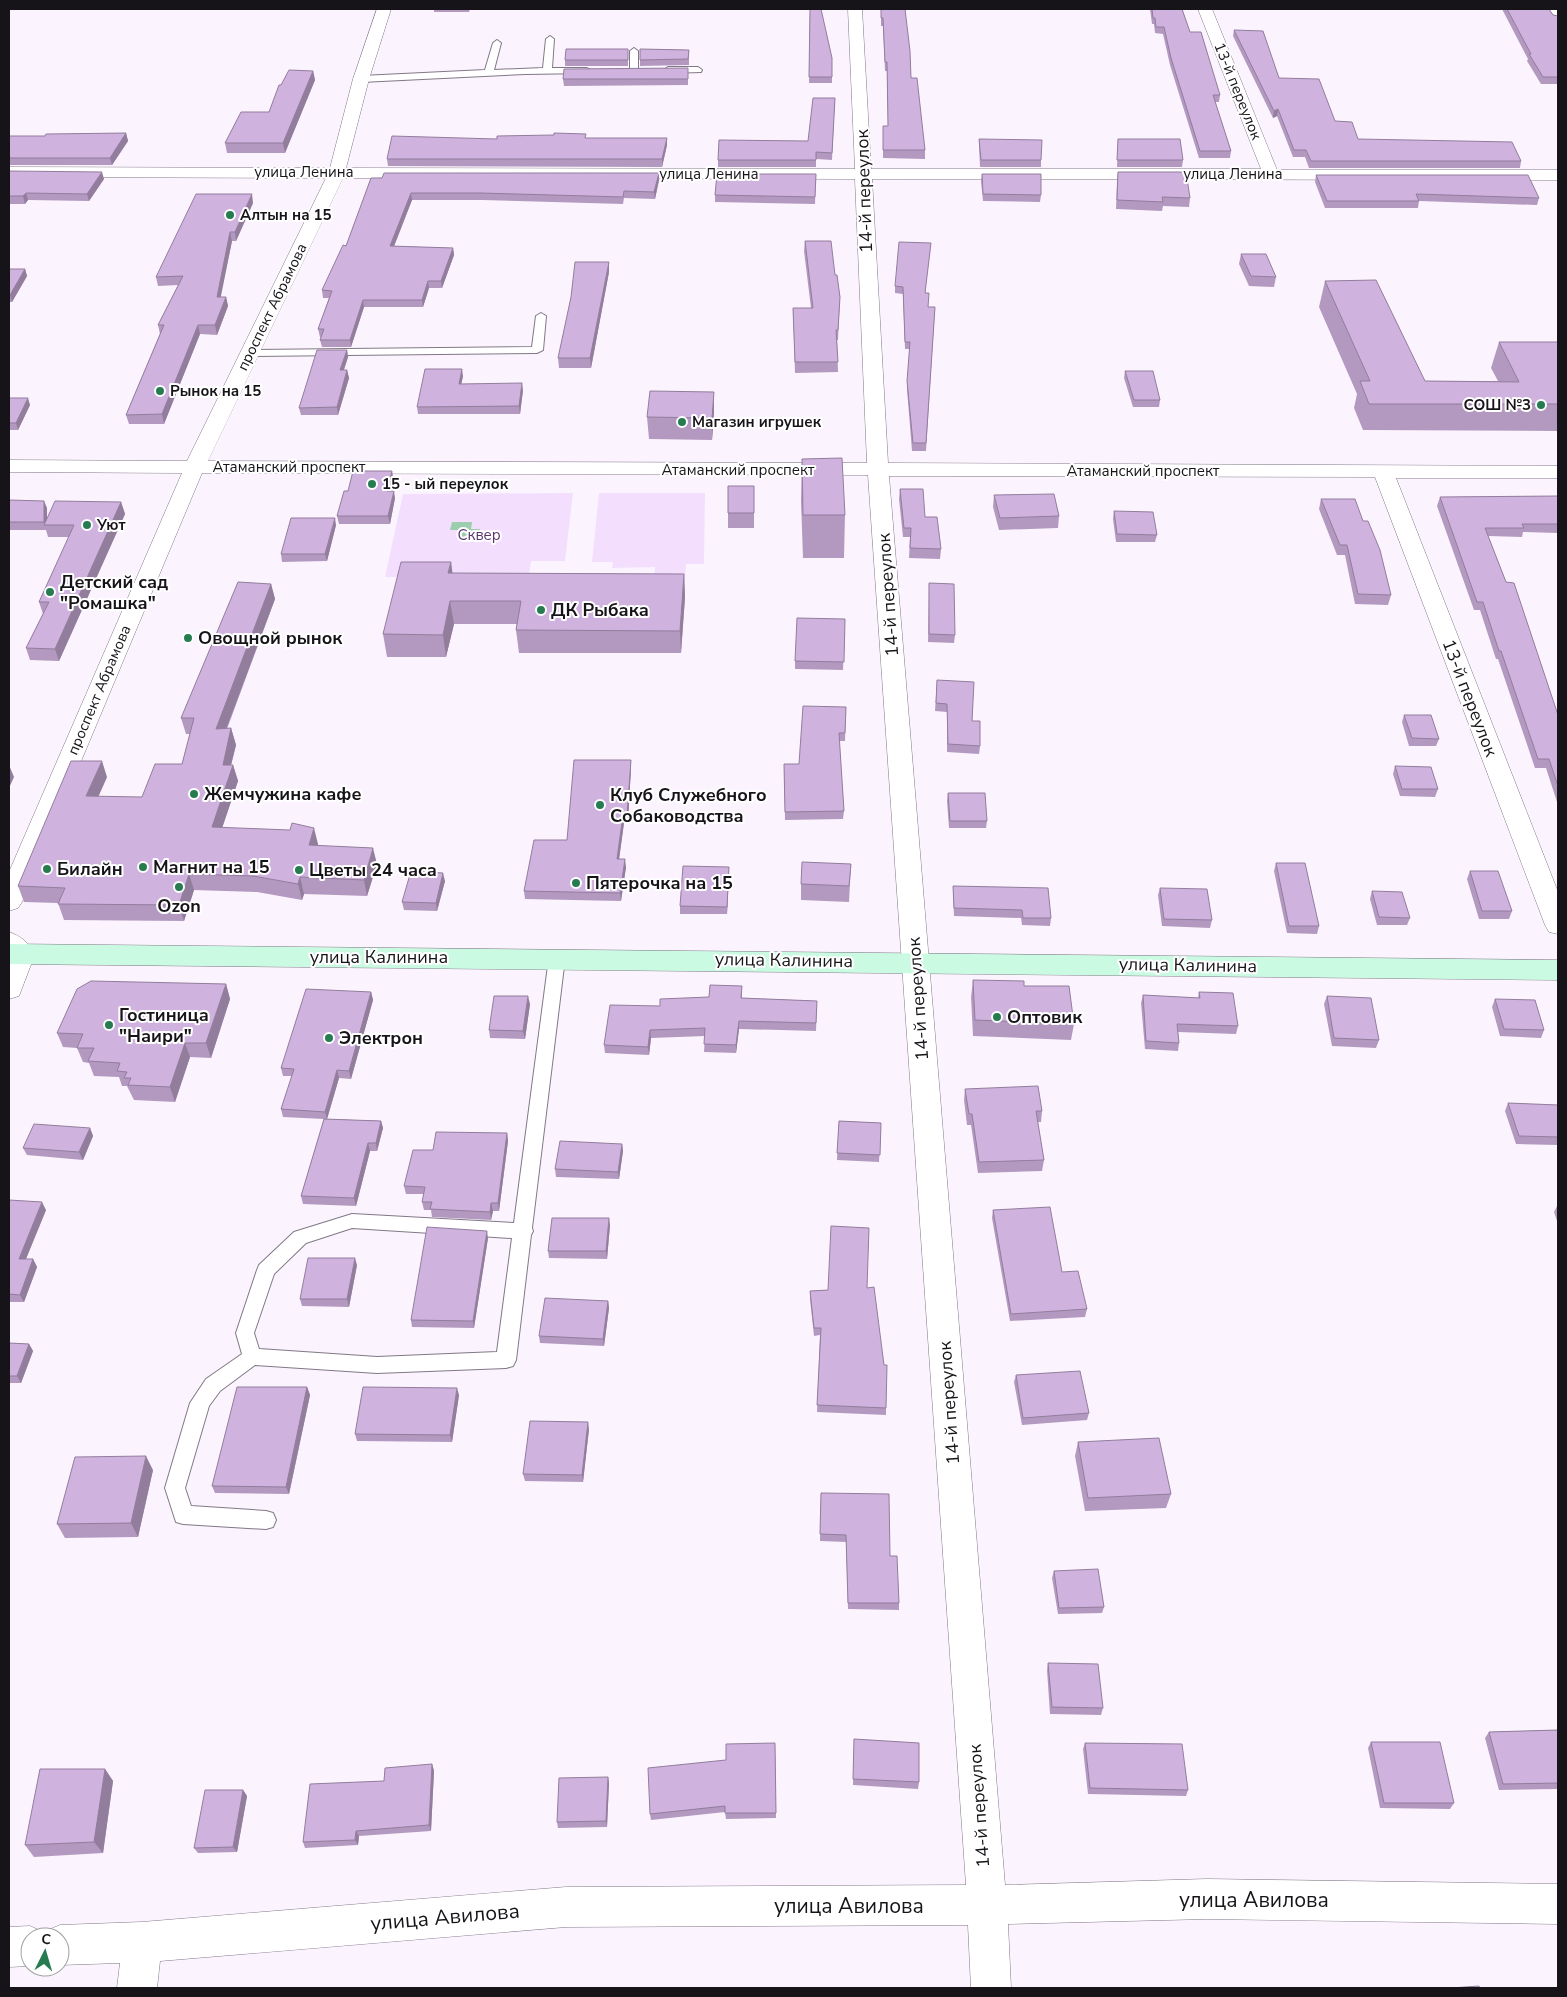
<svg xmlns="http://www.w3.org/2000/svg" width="1567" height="1997" font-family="'Nunito Sans',sans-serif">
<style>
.green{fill:#f3defe}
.water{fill:#9bceae}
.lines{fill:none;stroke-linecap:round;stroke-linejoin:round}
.lane-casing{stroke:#817886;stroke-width:2}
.street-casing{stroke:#817886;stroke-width:1}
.secondary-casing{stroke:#817886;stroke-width:1}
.lane{fill:#fff;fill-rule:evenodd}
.street{fill:#fff;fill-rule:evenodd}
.secondary{fill:#cafbe2;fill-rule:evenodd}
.wall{fill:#b399c0}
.shaded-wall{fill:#927d9c}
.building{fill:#d0b2df;stroke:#927d9c}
.poi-dot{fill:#267c50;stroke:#fff;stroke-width:2}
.labels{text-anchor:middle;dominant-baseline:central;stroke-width:4;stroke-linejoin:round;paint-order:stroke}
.far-street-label{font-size:15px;fill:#171419;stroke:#fff}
.far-poi-label{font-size:15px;font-weight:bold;fill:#171419;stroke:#fff;text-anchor:start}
.far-park-label{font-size:15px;fill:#5a346c;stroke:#fff}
.street-label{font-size:18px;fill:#171419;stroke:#fff}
.poi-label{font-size:18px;font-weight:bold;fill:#171419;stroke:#fff;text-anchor:start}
.near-street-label{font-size:21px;fill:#171419;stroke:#fff}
</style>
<rect width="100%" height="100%" fill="#fbf4fe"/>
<!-- green -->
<path class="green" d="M 573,493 L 565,561 L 531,561 L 529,575 L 385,577 L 403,494 Z
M 599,493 L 705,493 L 704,564 L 686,564 L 685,581 L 654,581 L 655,567 L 612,568 L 613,562 L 592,562 Z"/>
<!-- water -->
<path class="water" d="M 452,522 L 472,522 L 471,529 L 480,529 L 479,538 L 461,538 L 462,530 L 450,530 Z"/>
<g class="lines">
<!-- lane casing -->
<g class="lane-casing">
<path id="lane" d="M 550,36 L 554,39 L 552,68 L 586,68 L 589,69 L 589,73 L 525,74 L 361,82 L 357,79 L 361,76 L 485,70 L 493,43 L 497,40 L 501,43 L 494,70 L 543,68 L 546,39 Z
M 634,48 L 638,51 L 638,70 L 634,73 L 630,70 L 630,51 Z
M 698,67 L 702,70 L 701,72 L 668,73 L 664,70 L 668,67 Z
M 541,313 L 546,316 L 543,350 L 537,353 L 249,356 L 243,353 L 249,350 L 532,347 L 536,316 Z
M 557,952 L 563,954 L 565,958 L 532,1228 L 533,1231 L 531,1235 L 516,1360 L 513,1366 L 506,1368 L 377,1373 L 255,1365 L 220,1391 L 209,1406 L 185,1488 L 191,1506 L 266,1511 L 273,1513 L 276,1520 L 273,1527 L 266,1529 L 183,1524 L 176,1522 L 165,1488 L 190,1403 L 206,1379 L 242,1354 L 236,1333 L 257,1270 L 259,1265 L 294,1232 L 352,1214 L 514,1223 L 549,958 L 551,954 ZM 352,1228 L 512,1238 L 497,1352 L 377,1357 L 259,1349 L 254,1333 L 274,1274 L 306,1243 Z"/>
</g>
<!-- street casing -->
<g class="street-casing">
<path id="street" d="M 377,9 L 391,9 L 369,79 L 346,168 L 855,169 L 848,9 L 862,9 L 871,169 L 1261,169 L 1198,9 L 1212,9 L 1277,170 L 1558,170 L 1558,180 L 872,179 L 888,463 L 1558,466 L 1558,478 L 1396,478 L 1558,892 L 1558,934 L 1549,932 L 1545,925 L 1375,477 L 889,476 L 1005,1885 L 1207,1879 L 1558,1884 L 1558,1924 L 1207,1919 L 1008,1924 L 1011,1988 L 971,1988 L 968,1925 L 566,1927 L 160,1961 L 157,1988 L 117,1988 L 120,1963 L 60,1965 L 60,1937 L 30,1937 L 30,1966 L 9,1967 L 9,1927 L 30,1926 L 45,1933 L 46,1931 L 60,1925 L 142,1922 L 566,1887 L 966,1885 L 868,475 L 202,473 L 22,902 L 18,908 L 9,911 L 9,872 L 182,473 L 9,472 L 9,460 L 187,461 L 326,178 L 9,177 L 9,167 L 330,168 L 353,79 ZM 343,178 L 855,179 L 867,463 L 208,461 Z
M 1544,9 L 1558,9 L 1558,22 L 1553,21 Z
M 9,932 C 21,936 29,943 35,954 L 19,996 L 9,999 Z"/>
</g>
<!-- secondary casing -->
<g class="secondary-casing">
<path id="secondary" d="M 9,944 L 1558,960 L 1558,980 L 9,964 Z"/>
</g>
<!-- lane -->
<use href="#lane" class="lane"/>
<!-- street -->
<use href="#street" class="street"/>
<!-- secondary -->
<use href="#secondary" class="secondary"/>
</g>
<!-- wall -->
<path class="wall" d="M 434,9 L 470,9 L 469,12 L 434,12 Z
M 810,9 L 832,58 L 832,83 L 809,83 Z
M 881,9 L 905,9 L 911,78 L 925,150 L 925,159 L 883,158 L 883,126 L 888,126 L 887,71 L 885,71 L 883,26 L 881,26 Z
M 1150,9 L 1182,9 L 1190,32 L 1220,95 L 1219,102 L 1215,102 L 1231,151 L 1230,158 L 1199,158 L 1170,65 L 1163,34 L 1155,33 L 1154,24 L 1152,24 Z
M 1502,9 L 1549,9 L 1553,15 L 1558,16 L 1558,84 L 1541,84 L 1527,61 L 1528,59 Z
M 1234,30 L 1279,78 L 1358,139 L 1521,161 L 1520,168 L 1309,168 L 1305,157 L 1293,157 L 1277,116 L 1273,118 L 1233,36 Z
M 628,49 L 628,66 L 565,66 L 565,60 Z
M 640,49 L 689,50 L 689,65 L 640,66 Z
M 688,68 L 688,85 L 564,86 L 563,79 Z
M 313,71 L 315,80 L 285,153 L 227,153 L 225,143 L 269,112 L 281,85 Z
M 835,98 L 832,160 L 816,159 L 816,167 L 718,167 L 718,160 L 808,141 Z
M 126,133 L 128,141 L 112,165 L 9,165 L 9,136 L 45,136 Z
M 586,138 L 667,138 L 667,145 L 662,167 L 388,166 L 387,159 L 497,139 Z
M 979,139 L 1041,160 L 1041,167 L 980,167 L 979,145 Z
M 1118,139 L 1183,160 L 1182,167 L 1117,167 Z
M 9,171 L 104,179 L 89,201 L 28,200 L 25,204 L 9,204 Z
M 1118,172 L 1190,198 L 1189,207 L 1163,206 L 1162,211 L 1116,209 L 1117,181 Z
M 659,173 L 659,180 L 655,199 L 624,198 L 623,204 L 482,200 L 412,200 L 394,246 L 453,248 L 454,255 L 442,288 L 429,288 L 423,307 L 364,307 L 351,347 L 322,347 L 320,340 L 321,337 L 320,337 L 318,329 L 329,298 L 323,298 L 322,290 L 346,246 L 371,178 Z
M 816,174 L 815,204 L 715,202 L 715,195 Z
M 982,174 L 1041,195 L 1040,202 L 983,201 L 981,181 Z
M 1316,175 L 1539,198 L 1537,205 L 1419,201 L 1418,208 L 1325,208 L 1315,182 Z
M 253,203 L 236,241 L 232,241 L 220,297 L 226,297 L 228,306 L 217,335 L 200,334 L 164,424 L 129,424 L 126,415 L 160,334 L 158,325 L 178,285 L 158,286 L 156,277 Z
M 805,241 L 835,275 L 840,297 L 838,340 L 837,340 L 838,372 L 795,373 L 793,308 L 811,308 L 804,251 Z
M 930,250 L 925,293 L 928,307 L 935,307 L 926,451 L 912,451 L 907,389 L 910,349 L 905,349 L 903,294 L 895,293 L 895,286 Z
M 1241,254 L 1276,277 L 1274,287 L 1249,286 L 1239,264 Z
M 9,269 L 25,269 L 27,276 L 12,302 L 9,302 Z
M 609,272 L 591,368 L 559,368 L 558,358 Z
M 1325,281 L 1425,381 L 1498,381 L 1491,368 L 1499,342 L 1558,342 L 1558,431 L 1363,430 L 1354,408 L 1357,394 L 1319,307 Z
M 347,350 L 348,357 L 344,370 L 347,370 L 349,378 L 338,415 L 301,415 L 299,408 Z
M 1125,371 L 1160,400 L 1159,407 L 1133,407 L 1124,378 Z
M 463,376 L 461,384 L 523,390 L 520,414 L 418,414 L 417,407 Z
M 9,398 L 30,405 L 18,430 L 9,430 Z
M 714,414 L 712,440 L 649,439 L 647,417 Z
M 802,459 L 845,515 L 844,558 L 803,558 L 801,501 Z
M 392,471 L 393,479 L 390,491 L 395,498 L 390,524 L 339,524 L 337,516 L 348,491 Z
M 754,486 L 754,528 L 728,528 L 728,513 Z
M 900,489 L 941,549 L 940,559 L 909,558 L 910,537 L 903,537 L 899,499 Z
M 994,495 L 1059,516 L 1058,528 L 999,530 L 993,507 Z
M 1558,496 L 1558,533 L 1523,532 L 1522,537 L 1488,536 L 1558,715 L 1558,805 L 1546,768 L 1535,768 L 1498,659 L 1496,659 L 1480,610 L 1474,610 L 1437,506 L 1440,497 Z
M 1321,499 L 1363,521 L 1391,595 L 1388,605 L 1355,604 L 1345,555 L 1337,555 L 1319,509 Z
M 9,500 L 47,508 L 47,519 L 121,502 L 125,514 L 59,661 L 30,660 L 26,648 L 43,614 L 39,602 L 69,537 L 48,537 L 46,530 L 9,530 Z
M 1114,511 L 1157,535 L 1155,542 L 1116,542 L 1113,519 Z
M 336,525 L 327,561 L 282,562 L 281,554 Z
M 451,562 L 452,573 L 684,574 L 685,597 L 681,653 L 519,653 L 516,630 L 517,624 L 454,624 L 446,657 L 387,657 L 383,634 Z
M 929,583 L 955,635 L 954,643 L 928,642 Z
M 271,584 L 275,599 L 227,729 L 231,728 L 236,745 L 231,765 L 233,765 L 238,781 L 222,828 L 318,844 L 318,845 L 377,864 L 367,896 L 304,894 L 302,900 L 257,892 L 194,890 L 184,921 L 64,920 L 58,903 L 24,902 L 18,886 L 107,777 L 98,797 L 142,797 L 182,764 L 190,734 L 186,734 L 181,718 Z
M 845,619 L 843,670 L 795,669 L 795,661 Z
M 937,680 L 972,721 L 980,746 L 979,754 L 947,752 L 947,712 L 935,711 Z
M 846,707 L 845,741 L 839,741 L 844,811 L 843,819 L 785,820 L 784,764 L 799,764 Z
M 1404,715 L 1439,739 L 1436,746 L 1409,746 L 1402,722 Z
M 631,760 L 631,767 L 628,823 L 624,823 L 619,859 L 626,867 L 621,901 L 525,899 L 524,891 L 567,840 Z
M 1395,766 L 1438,789 L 1435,797 L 1400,796 L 1393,774 Z
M 948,793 L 987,821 L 986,828 L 949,828 L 947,801 Z
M 1276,863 L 1319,926 L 1317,934 L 1287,933 L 1274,871 Z
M 851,864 L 849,902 L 801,900 L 801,884 Z
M 729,867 L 727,914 L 680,914 L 680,906 Z
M 1470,871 L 1512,911 L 1509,919 L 1479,919 L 1467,879 Z
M 445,881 L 437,911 L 404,910 L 402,902 Z
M 953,886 L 1051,918 L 1050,926 L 1022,925 L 1021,918 L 954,916 L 953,894 Z
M 1160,888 L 1212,920 L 1210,928 L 1162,926 L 1158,895 Z
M 1372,891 L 1410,918 L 1407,925 L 1377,925 L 1370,899 Z
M 973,980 L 1024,986 L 1074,1024 L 1071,1040 L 973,1036 L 971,997 Z
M 226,984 L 230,999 L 211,1058 L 190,1057 L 175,1102 L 134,1100 L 127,1086 L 122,1086 L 119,1077 L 94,1076 L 89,1063 L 83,1062 L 77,1048 L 63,1047 L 57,1033 Z
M 742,986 L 742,998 L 817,1001 L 816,1031 L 739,1029 L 736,1053 L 704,1052 L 705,1036 L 651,1038 L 649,1055 L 605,1053 L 604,1045 L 660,1006 L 709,997 Z
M 371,992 L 373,1000 L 351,1079 L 339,1078 L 327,1119 L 381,1121 L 383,1128 L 377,1151 L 370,1151 L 356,1206 L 303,1204 L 301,1196 L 324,1119 L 283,1117 L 281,1109 L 292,1076 L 283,1076 L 281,1068 Z
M 1199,992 L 1238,1026 L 1236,1034 L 1178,1032 L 1179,1043 L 1178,1051 L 1145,1049 L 1141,1003 L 1143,995 L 1198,998 Z
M 1327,996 L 1379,1040 L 1376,1048 L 1332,1046 L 1324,1004 Z
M 1495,999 L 1544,1030 L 1541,1038 L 1500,1036 L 1492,1007 Z
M 530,1004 L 525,1039 L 490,1038 L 489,1030 Z
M 965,1089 L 1042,1111 L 1041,1122 L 1037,1122 L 1044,1160 L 1042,1171 L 978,1173 L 971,1125 L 967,1125 L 964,1100 Z
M 1508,1103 L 1558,1105 L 1558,1145 L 1516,1144 L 1505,1111 Z
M 839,1121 L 881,1123 L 879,1162 L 837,1160 Z
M 90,1128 L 93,1136 L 83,1160 L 27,1155 L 23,1148 Z
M 507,1133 L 508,1141 L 499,1211 L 493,1211 L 491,1220 L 432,1217 L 431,1210 L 424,1210 L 422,1202 L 424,1194 L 406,1194 L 404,1186 L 433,1150 Z
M 622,1144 L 623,1151 L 619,1179 L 556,1177 L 555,1169 Z
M 9,1200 L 46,1210 L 26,1259 L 33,1259 L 37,1267 L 24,1302 L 9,1302 Z
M 1558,1204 L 1558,1224 L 1554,1212 Z
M 993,1210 L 1062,1272 L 1087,1309 L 1085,1317 L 1010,1321 L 992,1218 Z
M 610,1225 L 607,1259 L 549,1258 L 548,1251 Z
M 488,1238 L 474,1328 L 412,1327 L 411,1320 Z
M 357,1265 L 349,1307 L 302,1306 L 300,1299 Z
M 867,1288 L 886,1408 L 886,1415 L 817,1412 L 820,1335 L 814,1336 L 810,1299 L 810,1291 Z
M 608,1301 L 609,1308 L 604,1346 L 540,1343 L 539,1336 Z
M 9,1343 L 29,1344 L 33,1351 L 21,1383 L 9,1383 Z
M 1016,1375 L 1089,1413 L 1087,1420 L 1022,1425 L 1014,1382 Z
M 307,1387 L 310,1395 L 289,1494 L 215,1493 L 212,1486 Z
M 459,1395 L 452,1442 L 357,1441 L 355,1434 Z
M 589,1429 L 583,1482 L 525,1481 L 523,1474 Z
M 1078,1442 L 1171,1494 L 1166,1508 L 1085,1511 L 1075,1456 Z
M 153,1470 L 138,1537 L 65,1538 L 57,1524 Z
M 821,1493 L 890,1556 L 899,1603 L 899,1610 L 848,1609 L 846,1542 L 820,1541 Z
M 1054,1571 L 1104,1607 L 1102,1613 L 1058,1614 L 1052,1578 Z
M 1048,1663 L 1103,1708 L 1101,1715 L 1050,1714 L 1047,1670 Z
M 1558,1730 L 1558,1789 L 1499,1790 L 1485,1738 L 1489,1732 Z
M 854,1739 L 919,1782 L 918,1789 L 853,1785 Z
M 1371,1742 L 1454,1803 L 1450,1809 L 1380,1808 L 1368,1748 Z
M 775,1743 L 776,1818 L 726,1819 L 725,1812 L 651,1820 L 650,1814 L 726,1760 Z
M 1085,1743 L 1188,1790 L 1186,1796 L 1088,1794 L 1083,1749 Z
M 432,1764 L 434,1771 L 431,1831 L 359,1836 L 358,1845 L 305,1848 L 303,1842 L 384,1781 Z
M 105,1769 L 113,1781 L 103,1853 L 34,1857 L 25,1845 Z
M 608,1777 L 609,1783 L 607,1827 L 558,1828 L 557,1822 Z
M 243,1790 L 247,1796 L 237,1852 L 198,1853 L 194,1848 Z"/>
<!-- shaded-wall -->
<path class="shaded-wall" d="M 313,71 L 315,80 L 285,153 L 283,143 Z
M 1278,109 L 1277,116 L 1273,118 L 1274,111 Z
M 126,133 L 128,141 L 112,165 L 110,158 Z
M 667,138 L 667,145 L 662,167 L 662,159 Z
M 102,172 L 104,179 L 89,201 L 87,194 Z
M 659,173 L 659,180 L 655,199 L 654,192 Z
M 26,193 L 28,200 L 25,204 L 23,196 Z
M 411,193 L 412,200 L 391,254 L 390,246 Z
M 252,194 L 253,203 L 236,241 L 235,232 Z
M 230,232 L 232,241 L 219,306 L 217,297 Z
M 453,248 L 454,255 L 442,288 L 441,281 Z
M 609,262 L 609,272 L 591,368 L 590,358 Z
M 25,269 L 27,276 L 12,302 L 10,295 Z
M 428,281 L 429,288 L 423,307 L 422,300 Z
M 226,297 L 228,306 L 217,335 L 215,325 Z
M 363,300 L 364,307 L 351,347 L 350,340 Z
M 198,325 L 200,334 L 164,424 L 162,414 Z
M 347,350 L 348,357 L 341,378 L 340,370 Z
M 462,369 L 463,376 L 460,391 L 459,384 Z
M 347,370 L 349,378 L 338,415 L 337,407 Z
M 522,383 L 523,390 L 520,414 L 519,406 Z
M 714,392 L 714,414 L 712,440 L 712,418 Z
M 28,398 L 30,405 L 18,430 L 16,423 Z
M 392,471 L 393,479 L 388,498 L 387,491 Z
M 394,491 L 395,498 L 390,524 L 388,516 Z
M 44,501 L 47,508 L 47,525 L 45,525 L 44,522 Z
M 121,502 L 125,514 L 59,661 L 55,649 Z
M 335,518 L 336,525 L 327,561 L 325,554 Z
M 451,562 L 454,584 L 448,573 Z
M 684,574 L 685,597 L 681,653 L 680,631 Z
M 271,584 L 275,599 L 220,745 L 216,729 Z
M 450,601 L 454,624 L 446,657 L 443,635 Z
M 231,728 L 236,745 L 227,781 L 223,765 Z
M 631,760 L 631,767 L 628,823 L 627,815 Z
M 102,761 L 107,777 L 91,813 L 86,796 Z
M 9,765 L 14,777 L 9,788 Z
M 233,765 L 238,781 L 217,843 L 212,827 Z
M 623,815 L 624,823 L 618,867 L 617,859 Z
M 314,828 L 318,844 L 313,861 L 309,845 Z
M 373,848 L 377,864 L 367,896 L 364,880 Z
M 625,859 L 626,867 L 621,901 L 620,893 Z
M 729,867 L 729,875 L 727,914 L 727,907 Z
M 443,873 L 445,881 L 437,911 L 436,903 Z
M 189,874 L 194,890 L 184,921 L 179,905 Z
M 300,877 L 304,894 L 302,900 L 298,884 Z
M 226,984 L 230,999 L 211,1058 L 206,1043 Z
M 371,992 L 373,1000 L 351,1079 L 349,1071 Z
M 528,996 L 530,1004 L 525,1039 L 523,1031 Z
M 739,1021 L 739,1029 L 736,1053 L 736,1045 Z
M 650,1030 L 651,1038 L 649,1055 L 648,1047 Z
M 185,1043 L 190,1057 L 175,1102 L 170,1087 Z
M 337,1070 L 339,1078 L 327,1119 L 325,1112 Z
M 381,1121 L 383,1128 L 377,1151 L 376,1143 Z
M 90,1128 L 93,1136 L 83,1160 L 79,1152 Z
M 507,1133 L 508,1141 L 499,1211 L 498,1203 Z
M 368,1143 L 370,1151 L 356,1206 L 354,1198 Z
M 622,1144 L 623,1151 L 619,1179 L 618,1172 Z
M 42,1202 L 46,1210 L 23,1266 L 19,1259 Z
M 491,1203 L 493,1211 L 491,1220 L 490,1212 Z
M 609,1218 L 610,1225 L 607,1259 L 606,1251 Z
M 487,1231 L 488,1238 L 474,1328 L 473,1321 Z
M 355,1258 L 357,1265 L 349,1307 L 347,1299 Z
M 33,1259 L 37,1267 L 24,1302 L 20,1295 Z
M 608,1301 L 609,1308 L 604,1346 L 603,1339 Z
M 29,1344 L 33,1351 L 21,1383 L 17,1376 Z
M 307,1387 L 310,1395 L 289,1494 L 286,1487 Z
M 457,1388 L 459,1395 L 452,1442 L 450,1435 Z
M 588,1422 L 589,1429 L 583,1482 L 582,1475 Z
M 146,1456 L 153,1470 L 138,1537 L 131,1523 Z
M 432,1764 L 434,1771 L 431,1831 L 429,1825 Z
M 105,1769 L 113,1781 L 103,1853 L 94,1842 Z
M 608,1777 L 609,1783 L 607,1827 L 606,1821 Z
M 243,1790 L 247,1796 L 237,1852 L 233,1847 Z
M 356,1831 L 359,1836 L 358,1845 L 355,1840 Z"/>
<!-- building -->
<path class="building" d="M 810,9 L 821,9 L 832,58 L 832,77 L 809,77 Z
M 881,9 L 905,9 L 910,51 L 911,78 L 917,78 L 925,150 L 883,150 L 883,126 L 888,126 L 887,62 L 885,62 L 883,18 L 881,18 Z
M 1152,9 L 1182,9 L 1190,32 L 1201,32 L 1220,95 L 1213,95 L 1231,151 L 1200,151 L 1171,58 L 1164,27 L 1156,27 L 1155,18 L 1153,18 Z
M 1507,9 L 1549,9 L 1553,15 L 1558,16 L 1558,77 L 1543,77 L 1529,54 L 1531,54 Z
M 1234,30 L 1263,31 L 1279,78 L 1319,79 L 1335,121 L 1352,122 L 1358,139 L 1512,142 L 1521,161 L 1311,161 L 1306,150 L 1294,150 L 1278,109 L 1274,111 Z
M 566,49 L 628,49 L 628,60 L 565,60 Z
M 640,49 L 689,50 L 688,59 L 640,60 Z
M 688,68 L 688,79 L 563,79 L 564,69 Z
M 289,70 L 313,71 L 283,143 L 225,143 L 241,112 L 269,112 L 279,85 L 281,85 Z
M 813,98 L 835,98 L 832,153 L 816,152 L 816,160 L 718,160 L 719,140 L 808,141 Z
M 126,133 L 110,158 L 9,158 L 9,136 L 45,136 L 46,134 Z
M 554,133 L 586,134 L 585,138 L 667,138 L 662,159 L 387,159 L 392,136 L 497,139 L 497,136 L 554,135 Z
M 979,139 L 1042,140 L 1041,160 L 981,160 Z
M 1118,139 L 1180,139 L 1183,160 L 1117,160 Z
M 9,171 L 102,172 L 87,194 L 26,193 L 23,196 L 9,196 Z
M 1118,172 L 1186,172 L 1190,198 L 1162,197 L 1163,202 L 1117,200 Z
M 384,173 L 659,173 L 654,192 L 624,191 L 623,197 L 481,193 L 411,193 L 390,246 L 453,248 L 441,281 L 428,281 L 422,300 L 363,300 L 350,340 L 320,340 L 324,329 L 318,329 L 332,291 L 322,290 L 343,245 L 346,246 L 371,178 L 382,178 Z
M 717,174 L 816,174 L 815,197 L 715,195 Z
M 982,174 L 1041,174 L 1041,195 L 983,194 Z
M 1316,175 L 1528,175 L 1539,198 L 1416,194 L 1419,201 L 1327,201 Z
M 196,194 L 252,194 L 235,232 L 230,232 L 217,297 L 226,297 L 215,325 L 198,325 L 162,414 L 126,415 L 164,325 L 158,325 L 183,276 L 156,277 Z
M 805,241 L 831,241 L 835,275 L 837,275 L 840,297 L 838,330 L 836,330 L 838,362 L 795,362 L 793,308 L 813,308 Z
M 899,242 L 931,243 L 925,293 L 929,293 L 928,307 L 935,307 L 926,443 L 913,443 L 907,381 L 910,342 L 905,342 L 903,287 L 895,286 Z
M 1241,254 L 1266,254 L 1276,277 L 1251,276 Z
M 575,262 L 609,262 L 590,358 L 558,358 L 571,297 Z
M 9,269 L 25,269 L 10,295 L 9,295 Z
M 1376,280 L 1425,381 L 1519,382 L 1499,342 L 1558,342 L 1558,404 L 1369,404 L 1360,381 L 1370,381 L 1325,281 Z
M 317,350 L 347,350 L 340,370 L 347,370 L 337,407 L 299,408 Z
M 425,369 L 462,369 L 459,384 L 522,383 L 519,406 L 417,407 Z
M 1125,371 L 1153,371 L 1160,400 L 1134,400 Z
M 650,391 L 714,392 L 712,418 L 647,417 Z
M 9,398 L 28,398 L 16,423 L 9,423 Z
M 842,458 L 845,515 L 803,515 L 802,459 Z
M 353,471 L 392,471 L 387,491 L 394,491 L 388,516 L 337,516 L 344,491 L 348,491 Z
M 728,486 L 754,486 L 754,513 L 728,513 Z
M 900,489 L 923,489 L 925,517 L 937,517 L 941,549 L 910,548 L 911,528 L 904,528 Z
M 1054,494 L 1059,516 L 1000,518 L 994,495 Z
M 1558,496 L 1558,524 L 1522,524 L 1524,528 L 1485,528 L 1506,582 L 1514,583 L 1558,715 L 1558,786 L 1549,759 L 1538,759 L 1501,651 L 1499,651 L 1483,602 L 1477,602 L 1440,497 Z
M 1321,499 L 1355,499 L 1363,521 L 1368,521 L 1380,550 L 1391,595 L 1358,594 L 1347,545 L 1340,545 Z
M 9,500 L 44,501 L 44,522 L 9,522 Z
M 55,501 L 121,502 L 55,649 L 26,648 L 49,602 L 39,602 L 74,525 L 44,525 Z
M 1114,511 L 1153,512 L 1157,535 L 1117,534 Z
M 291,518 L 335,518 L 325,554 L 281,554 Z
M 401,562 L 451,562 L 448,573 L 684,574 L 680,631 L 516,630 L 521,601 L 450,601 L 443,635 L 383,634 Z
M 238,582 L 271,584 L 216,729 L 231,728 L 223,765 L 233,765 L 212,827 L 290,830 L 292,823 L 314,828 L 309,845 L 373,848 L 364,880 L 300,877 L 298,884 L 253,876 L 189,874 L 179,905 L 58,904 L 65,888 L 18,886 L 71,761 L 102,761 L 86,796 L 142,797 L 155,764 L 182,764 L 194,718 L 181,718 Z
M 929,583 L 954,584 L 955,635 L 929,634 Z
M 797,618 L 845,619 L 844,662 L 795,661 Z
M 937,680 L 974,682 L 972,721 L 980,721 L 980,746 L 948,744 L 947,704 L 936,703 Z
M 803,706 L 846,707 L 845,733 L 839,733 L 844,811 L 785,812 L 784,764 L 799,764 Z
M 1404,715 L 1431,715 L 1439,739 L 1412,738 Z
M 574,760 L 631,760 L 627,815 L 623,815 L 617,859 L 625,859 L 620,893 L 524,891 L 534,840 L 567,840 Z
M 1395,766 L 1431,767 L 1438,789 L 1402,789 Z
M 948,793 L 985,793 L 987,821 L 950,821 Z
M 802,862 L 851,864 L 849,886 L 801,884 Z
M 1276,863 L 1305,863 L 1319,926 L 1289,926 Z
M 683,866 L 729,867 L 727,907 L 680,906 Z
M 411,871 L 443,873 L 436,903 L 402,902 Z
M 1470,871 L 1498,871 L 1512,911 L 1482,911 Z
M 953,886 L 1048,888 L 1051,918 L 1023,918 L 1022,910 L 954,908 Z
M 1160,888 L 1207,889 L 1212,920 L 1164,919 Z
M 1372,891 L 1402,892 L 1410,918 L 1379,917 Z
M 973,980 L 1024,981 L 1024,986 L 1069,986 L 1074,1024 L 975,1020 Z
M 91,981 L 226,984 L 206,1043 L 185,1043 L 170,1087 L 128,1085 L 131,1078 L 124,1078 L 127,1072 L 117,1071 L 120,1063 L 88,1061 L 94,1048 L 77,1048 L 83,1034 L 57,1033 L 77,989 Z
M 710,985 L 742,986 L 741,998 L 817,1001 L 816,1023 L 739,1021 L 736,1045 L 704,1044 L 705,1028 L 650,1030 L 648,1047 L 604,1045 L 610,1005 L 660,1006 L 660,999 L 709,997 Z
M 306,989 L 371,992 L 349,1071 L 337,1070 L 325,1112 L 281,1109 L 294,1069 L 281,1068 Z
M 1199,992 L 1233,993 L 1238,1026 L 1177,1024 L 1179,1043 L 1146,1041 L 1143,995 L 1200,998 Z
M 494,996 L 528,996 L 523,1031 L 489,1030 Z
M 1327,996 L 1371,998 L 1379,1040 L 1334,1038 Z
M 1495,999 L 1535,1000 L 1544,1030 L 1504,1029 Z
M 1038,1086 L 1042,1111 L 1036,1111 L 1044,1160 L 979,1162 L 972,1114 L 969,1114 L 965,1089 Z
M 1508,1103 L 1558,1105 L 1558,1137 L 1519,1136 Z
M 324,1119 L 381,1121 L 376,1143 L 368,1143 L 354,1198 L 301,1196 Z
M 839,1121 L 881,1123 L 880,1155 L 837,1153 Z
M 34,1124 L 90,1128 L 79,1152 L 23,1148 Z
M 436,1132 L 507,1133 L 498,1203 L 491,1203 L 490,1212 L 430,1209 L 432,1202 L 422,1202 L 425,1187 L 404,1186 L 413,1150 L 433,1150 Z
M 560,1141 L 622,1144 L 618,1172 L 555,1169 Z
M 9,1200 L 42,1202 L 19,1259 L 33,1259 L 20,1295 L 9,1294 Z
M 1050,1207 L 1062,1272 L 1078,1271 L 1087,1309 L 1011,1314 L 993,1210 Z
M 552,1218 L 609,1218 L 606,1251 L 548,1251 Z
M 831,1226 L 869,1228 L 867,1288 L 874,1287 L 884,1365 L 887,1365 L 886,1408 L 817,1405 L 821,1328 L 814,1328 L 810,1291 L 828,1290 Z
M 427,1227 L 487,1231 L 473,1321 L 411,1320 Z
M 308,1258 L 355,1258 L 347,1299 L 300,1299 Z
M 545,1298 L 608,1301 L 603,1339 L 539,1336 Z
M 9,1343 L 29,1344 L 17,1376 L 9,1376 Z
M 1080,1371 L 1089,1413 L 1023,1418 L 1016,1375 Z
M 237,1387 L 307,1387 L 286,1487 L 212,1486 Z
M 363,1387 L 457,1388 L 450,1435 L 355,1434 Z
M 530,1421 L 588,1422 L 582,1475 L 523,1474 Z
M 1159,1438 L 1171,1494 L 1088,1498 L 1078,1442 Z
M 146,1456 L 131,1523 L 57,1524 L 75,1457 Z
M 821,1493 L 889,1494 L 890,1556 L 897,1556 L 899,1603 L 848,1603 L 846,1535 L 820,1534 Z
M 1098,1569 L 1104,1607 L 1059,1608 L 1054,1571 Z
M 1048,1663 L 1098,1664 L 1103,1708 L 1052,1707 Z
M 1558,1730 L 1558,1783 L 1503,1784 L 1489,1732 Z
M 854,1739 L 919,1743 L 919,1782 L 853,1779 Z
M 1371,1742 L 1440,1742 L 1454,1803 L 1384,1803 Z
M 775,1743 L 776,1813 L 725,1813 L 725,1806 L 650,1814 L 648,1768 L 726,1760 L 726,1744 Z
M 1085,1743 L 1182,1744 L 1188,1790 L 1090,1788 Z
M 432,1764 L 429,1825 L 356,1831 L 355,1840 L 303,1842 L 310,1784 L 384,1781 L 385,1768 Z
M 40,1769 L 105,1769 L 94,1842 L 25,1845 Z
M 608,1777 L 606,1821 L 557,1822 L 559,1778 Z
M 205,1790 L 243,1790 L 233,1847 L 194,1848 Z
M 1479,1986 L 1480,1988 L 1451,1988 Z"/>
<!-- markers -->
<g class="poi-dot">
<circle cx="230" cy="215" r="5"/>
<circle cx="160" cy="391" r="5"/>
<circle cx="1541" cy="405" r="5"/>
<circle cx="682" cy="422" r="5"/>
<circle cx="372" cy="484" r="5"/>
<circle cx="87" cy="525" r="5"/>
<circle cx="50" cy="592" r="5"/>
<circle cx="541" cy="610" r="5"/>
<circle cx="188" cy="638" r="5"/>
<circle cx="194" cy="794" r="5"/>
<circle cx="600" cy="805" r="5"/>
<circle cx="143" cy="867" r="5"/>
<circle cx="47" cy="869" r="5"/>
<circle cx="299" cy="870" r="5"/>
<circle cx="576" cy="883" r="5"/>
<circle cx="179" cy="887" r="5"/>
<circle cx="997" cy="1017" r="5"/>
<circle cx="109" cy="1025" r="5"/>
<circle cx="329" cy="1038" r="5"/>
</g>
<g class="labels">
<!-- far-street labels -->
<g class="far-street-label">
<text transform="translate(1238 91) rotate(68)">13-й переулок</text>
<text x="304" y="172">улица Ленина</text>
<text x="709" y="174">улица Ленина</text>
<text x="1233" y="174">улица Ленина</text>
<text transform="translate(272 307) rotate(-64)">проспект Абрамова</text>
<text x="289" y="467">Атаманский проспект</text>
<text x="738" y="470">Атаманский проспект</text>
<text x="1143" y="471">Атаманский проспект</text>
<text transform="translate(99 690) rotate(-67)">проспект Абрамова</text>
</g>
<!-- far-poi labels -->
<g class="far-poi-label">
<text x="240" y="215">Алтын на 15</text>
<text x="170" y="391">Рынок на 15</text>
<text x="1531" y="405" text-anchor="end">СОШ №3</text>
<text x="692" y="422">Магазин игрушек</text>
<text x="382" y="484">15 - ый переулок</text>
<text x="97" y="525">Уют</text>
</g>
<!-- far-park labels -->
<g class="far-park-label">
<text x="479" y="535">Сквер</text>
</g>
<!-- street labels -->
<g class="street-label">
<text transform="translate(864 191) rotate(-92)">14-й переулок</text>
<text transform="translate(888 595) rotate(-94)">14-й переулок</text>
<text transform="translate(1470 698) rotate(69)">13-й переулок</text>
<text x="379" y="957">улица Калинина</text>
<text transform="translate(784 960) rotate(1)">улица Калинина</text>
<text transform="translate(1188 965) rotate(1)">улица Калинина</text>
<text transform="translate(918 999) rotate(-94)">14-й переулок</text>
<text transform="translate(949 1403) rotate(-94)">14-й переулок</text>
<text transform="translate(979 1806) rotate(-94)">14-й переулок</text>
</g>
<!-- poi labels -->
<g class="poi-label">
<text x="60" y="582">Детский сад<tspan x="60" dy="21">"Ромашка"</tspan></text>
<text x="551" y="610">ДК Рыбака</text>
<text x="198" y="638">Овощной рынок</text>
<text x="204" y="794">Жемчужина кафе</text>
<text x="610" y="795">Клуб Служебного<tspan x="610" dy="21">Собаководства</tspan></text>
<text x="153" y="867">Магнит на 15</text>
<text x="57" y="869">Билайн</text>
<text x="309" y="870">Цветы 24 часа</text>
<text x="586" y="883">Пятерочка на 15</text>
<text x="179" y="906" text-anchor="middle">Ozon</text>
<text x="119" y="1015">Гостиница<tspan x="119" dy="21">"Наири"</tspan></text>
<text x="1007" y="1017">Оптовик</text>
<text x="339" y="1038">Электрон</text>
</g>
<!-- near-street labels -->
<g class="near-street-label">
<text x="1254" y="1900">улица Авилова</text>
<text x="849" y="1906">улица Авилова</text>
<text transform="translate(445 1917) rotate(-5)">улица Авилова</text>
</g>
</g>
<!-- border -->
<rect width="1567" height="1997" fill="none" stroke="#171419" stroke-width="20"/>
<!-- north arrow -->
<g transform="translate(45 1952) rotate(5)"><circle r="24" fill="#ffffff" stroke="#a2a1a3"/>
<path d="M0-4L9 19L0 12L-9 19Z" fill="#267c50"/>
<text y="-8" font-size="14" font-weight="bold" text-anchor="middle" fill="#171419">С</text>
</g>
</svg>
